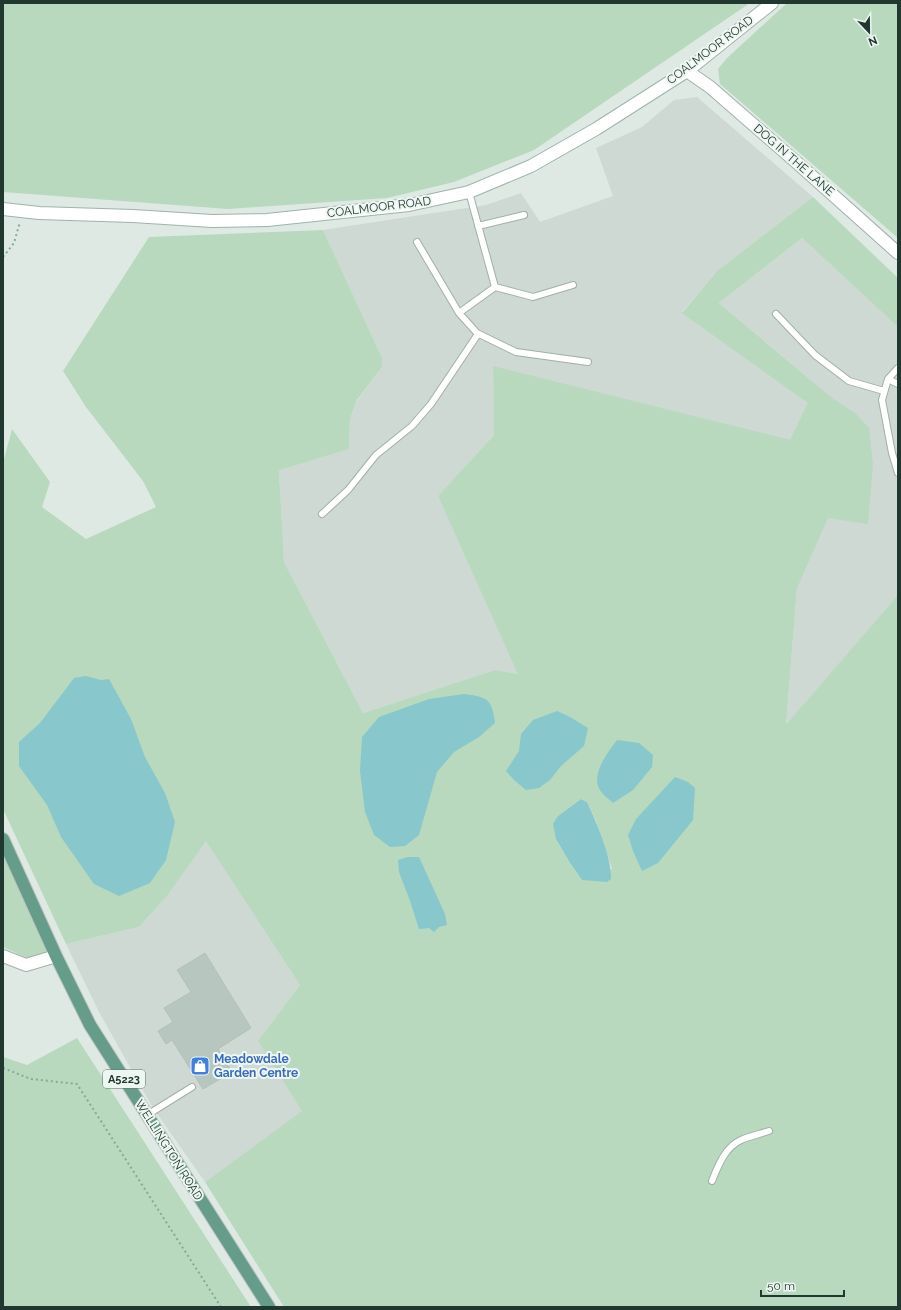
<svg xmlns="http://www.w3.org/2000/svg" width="901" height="1310" font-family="Raleway,sans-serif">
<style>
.built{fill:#cdd9d2}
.green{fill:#b8d9be;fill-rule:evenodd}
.water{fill:#88c7cc}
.building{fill:#b7c6bf;stroke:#b1c2ba}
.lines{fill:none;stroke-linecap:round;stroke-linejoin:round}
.lane-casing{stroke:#a2b0aa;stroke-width:8}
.street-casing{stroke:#a2b0aa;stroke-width:14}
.secondary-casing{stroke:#9eb4aa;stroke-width:14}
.primary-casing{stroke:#bcc3c1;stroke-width:14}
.path{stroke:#80ab9a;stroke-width:2;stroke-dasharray:2 3;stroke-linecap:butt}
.lane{stroke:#fff;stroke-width:6}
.street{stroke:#fff;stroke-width:12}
.secondary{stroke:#fff;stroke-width:12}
.primary{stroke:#659c8a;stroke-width:12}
.labels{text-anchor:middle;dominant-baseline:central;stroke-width:4;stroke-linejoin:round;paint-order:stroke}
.shield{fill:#eef6f2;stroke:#5e716a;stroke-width:1}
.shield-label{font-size:11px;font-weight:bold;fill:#213830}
.street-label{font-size:12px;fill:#213830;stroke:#eef6f2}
.shop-label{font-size:12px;font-weight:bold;fill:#366cbe;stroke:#eef6f2;text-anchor:start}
</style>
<rect width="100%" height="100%" fill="#dee9e3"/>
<!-- built -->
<path class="built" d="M 697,97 L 813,197 L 717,271 L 682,312 L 819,387 L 719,303 L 802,238 L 898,327 L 898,595 L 786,726 L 797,588 L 493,366 L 494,435 L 438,496 L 519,674 L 495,670 L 363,713 L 284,562 L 279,469 L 349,449 L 350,419 L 357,401 L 382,367 L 382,358 L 323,230 L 486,205 L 521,193 L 540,222 L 613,196 L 596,148 L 642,127 L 674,100 Z
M 206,840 L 300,985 L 258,1041 L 303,1111 L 205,1182 L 153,1108 L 99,1012 L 66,944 L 139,927 L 167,896 Z"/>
<!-- green -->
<path class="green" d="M 3,3 L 748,3 L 747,5 L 534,150 L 454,182 L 387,198 L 228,209 L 3,192 Z
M 787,3 L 898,3 L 898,238 L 720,84 L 718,69 L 727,58 Z
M 813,197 L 898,278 L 898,327 L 802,238 L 719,303 L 832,398 L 855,413 L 869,428 L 873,465 L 868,524 L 828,518 L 797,588 L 786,725 L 898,595 L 898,1307 L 284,1307 L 205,1182 L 302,1111 L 258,1041 L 300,985 L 206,841 L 167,896 L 139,927 L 66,944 L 3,809 L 3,463 L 12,429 L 50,482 L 42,507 L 86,539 L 156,507 L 143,481 L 86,407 L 63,371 L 149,237 L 323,230 L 382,358 L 382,367 L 357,400 L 350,419 L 349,449 L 279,470 L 284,562 L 363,713 L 495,670 L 518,674 L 438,496 L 494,435 L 493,366 L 790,440 L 808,403 L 682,313 L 717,271 ZM 581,799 L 587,802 L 596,821 L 612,869 L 582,880 L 570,863 L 556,839 L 558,816 Z
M 3,854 L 48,952 L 27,958 L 3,947 Z
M 77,1038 L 251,1307 L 3,1307 L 3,1057 L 27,1065 Z"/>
<!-- water -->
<path class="water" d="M 86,676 L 101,680 L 109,679 L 131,719 L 145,757 L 165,793 L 175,822 L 166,860 L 150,883 L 119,896 L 94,884 L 61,837 L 47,805 L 19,766 L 19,742 L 40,723 L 74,678 Z
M 464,694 C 488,697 492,699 495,723 L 479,737 L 454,752 L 437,772 L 419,835 L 405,846 L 390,847 L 374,835 L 365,812 L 360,771 L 362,737 L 379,717 L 429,699 Z
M 557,711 L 570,717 L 588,728 L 584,746 L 561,766 L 550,780 L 539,788 L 526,790 L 514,780 L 506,771 L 519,751 L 521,734 L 533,720 Z
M 617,740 L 639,743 L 653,755 L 652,767 L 633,790 L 613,803 C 609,799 603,795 600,790 C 590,775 608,752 617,740 Z
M 675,777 L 688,782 L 695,788 L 693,820 L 658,863 L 642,871 L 633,851 L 628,835 L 636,819 Z
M 581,799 L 587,802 C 596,821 612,858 611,879 L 607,882 L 582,880 L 570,863 L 556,839 L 553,824 L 558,816 Z
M 408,857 L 419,857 L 445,914 L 447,925 L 439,927 L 434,932 L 429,928 L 419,929 L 410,901 L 399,872 L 398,860 Z"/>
<!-- building -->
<path class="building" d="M 205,953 L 251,1028 L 218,1049 L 232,1072 L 203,1089 L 172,1040 L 166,1044 L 158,1031 L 173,1022 L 164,1008 L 191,992 L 177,970 Z"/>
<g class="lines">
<!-- lane casing -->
<g class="lane-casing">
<path id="lane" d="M 478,226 L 524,215
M 417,242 L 459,313 L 495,287 L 469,192
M 495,287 L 533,297 L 573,285
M 459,313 L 477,333 L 516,352 L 588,362
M 776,314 L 815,355 L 849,381 L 884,391
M 898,368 L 888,379 L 882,400 L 892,453 L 898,473
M 888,379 L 898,384
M 322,514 L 348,490 L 376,455 L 412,426 L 431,404 L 478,334
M 147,1115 L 192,1087
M 712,1181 C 718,1166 725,1147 741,1140 C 750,1136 760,1134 769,1131"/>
</g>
<!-- street casing -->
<g class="street-casing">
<path id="street" d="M 687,71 L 710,87 L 795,161 L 898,253
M 3,956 L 26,965 L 56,956"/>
</g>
<!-- secondary casing -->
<g class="secondary-casing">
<path id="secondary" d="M 3,209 L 39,213 L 133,216 L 212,221 L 267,220 L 409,205 L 469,192 L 531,166 L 596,129 L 687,71 L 772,3"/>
</g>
<!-- primary casing -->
<g class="primary-casing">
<path id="primary" d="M 3,839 L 56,956 L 90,1025 L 269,1307"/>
</g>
<!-- path -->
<path class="path" d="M 3,257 L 14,243 L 20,222
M 3,1068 L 31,1079 L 77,1084 L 221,1307"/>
<!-- lane -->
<use href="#lane" class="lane"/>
<!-- street -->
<use href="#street" class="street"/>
<!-- secondary -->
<use href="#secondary" class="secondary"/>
<!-- primary -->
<use href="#primary" class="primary"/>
</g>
<!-- icons -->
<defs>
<g id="shop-square" transform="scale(1)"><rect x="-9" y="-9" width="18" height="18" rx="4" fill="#3f7fe0" stroke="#eef6f2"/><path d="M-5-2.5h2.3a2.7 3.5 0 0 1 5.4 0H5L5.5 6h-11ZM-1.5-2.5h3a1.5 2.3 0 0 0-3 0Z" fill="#fff"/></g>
</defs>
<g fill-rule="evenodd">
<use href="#shop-square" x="200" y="1066"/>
</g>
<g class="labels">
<!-- shield labels -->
<rect class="shield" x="103" y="1070" width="42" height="18" rx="3"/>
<g class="shield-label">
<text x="124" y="1079">A5223</text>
</g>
<!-- street labels -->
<g class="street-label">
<text transform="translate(710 50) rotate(-37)">COALMOOR ROAD</text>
<text transform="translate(794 160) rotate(41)">DOG IN THE LANE</text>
<text transform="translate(379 207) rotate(-7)">COALMOOR ROAD</text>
<text transform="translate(169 1150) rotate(58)">WELLINGTON ROAD</text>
</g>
<!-- shop labels -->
<g class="shop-label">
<text x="214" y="1059">Meadowdale<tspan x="214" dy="14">Garden Centre</tspan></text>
</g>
</g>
<!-- border -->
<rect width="901" height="1310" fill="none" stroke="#213830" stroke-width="8"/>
<!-- north arrow -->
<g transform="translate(869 32) rotate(158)" stroke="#eef6f2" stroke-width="3" paint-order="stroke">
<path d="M0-3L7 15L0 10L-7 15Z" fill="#213830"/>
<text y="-6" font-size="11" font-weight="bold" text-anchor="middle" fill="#213830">N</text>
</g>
<!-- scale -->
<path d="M761 1290v6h83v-6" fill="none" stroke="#213830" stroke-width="2"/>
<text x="767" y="1290" font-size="12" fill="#213830" stroke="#eef6f2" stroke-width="3" paint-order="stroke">50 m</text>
</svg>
